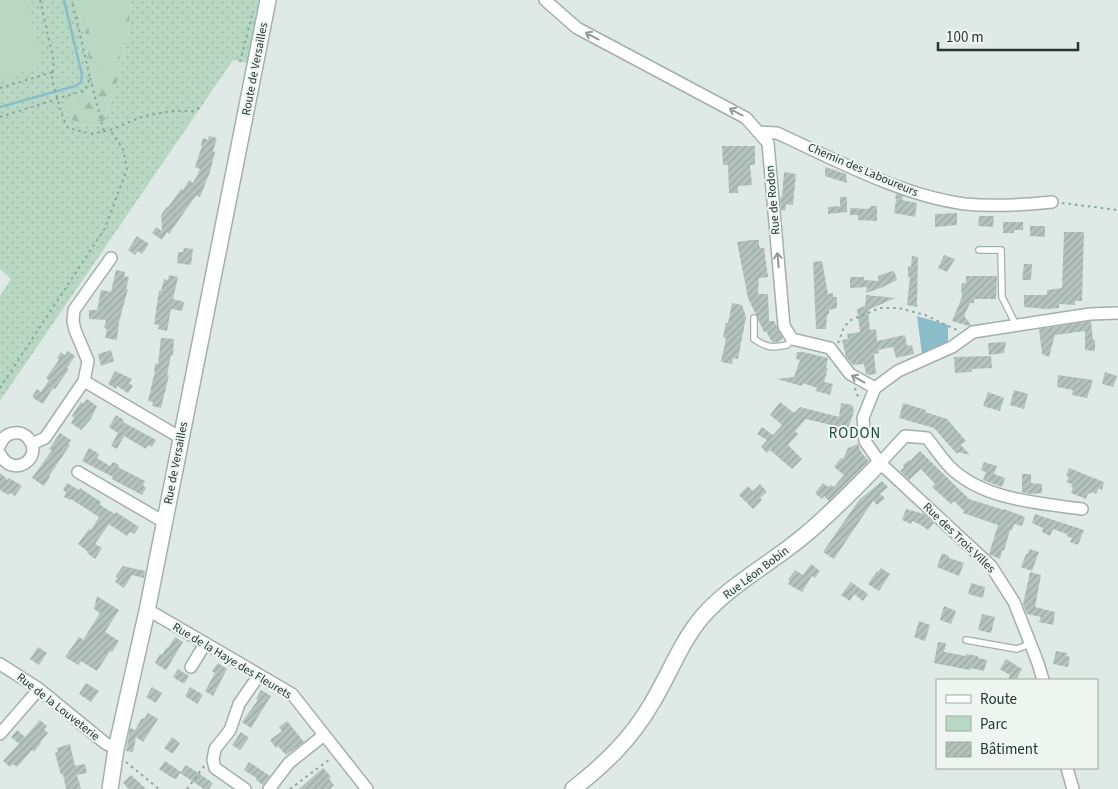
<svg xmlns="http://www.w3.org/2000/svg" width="1118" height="789" font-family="'Source Sans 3',sans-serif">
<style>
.grass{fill:url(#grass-dots)}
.forest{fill:url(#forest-firs)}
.green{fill:#b9d8c3}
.water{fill:#8bbcc9}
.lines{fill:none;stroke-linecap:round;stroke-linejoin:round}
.stream{stroke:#8bbcc9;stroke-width:2.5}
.building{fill:url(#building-hatch)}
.lane-casing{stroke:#a2b0ac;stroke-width:8}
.street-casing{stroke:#a2b0ac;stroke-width:14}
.secondary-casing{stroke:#9fb3ad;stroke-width:18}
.path{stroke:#82a99f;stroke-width:2;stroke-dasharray:2.5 4;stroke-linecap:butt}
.lane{stroke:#fff;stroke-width:5.5}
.street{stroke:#fff;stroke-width:11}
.secondary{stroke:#fff;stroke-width:15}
.oneway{stroke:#909b98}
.labels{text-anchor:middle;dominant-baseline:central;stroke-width:4;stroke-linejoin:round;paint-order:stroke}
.street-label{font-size:12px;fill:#213732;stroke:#eff6f2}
.quarter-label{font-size:15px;letter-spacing:1px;fill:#1f473f;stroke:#eff6f2}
</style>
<defs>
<pattern id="grass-dots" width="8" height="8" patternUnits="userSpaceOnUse" patternTransform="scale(1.25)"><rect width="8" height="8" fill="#b9d8c3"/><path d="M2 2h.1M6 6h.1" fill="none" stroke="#9fbaa8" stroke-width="1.8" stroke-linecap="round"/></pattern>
<pattern id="forest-firs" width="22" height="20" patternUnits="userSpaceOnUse" patternTransform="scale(1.25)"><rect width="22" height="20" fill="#b9d8c3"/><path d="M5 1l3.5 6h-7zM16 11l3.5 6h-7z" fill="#9fbaa8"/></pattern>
<pattern id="building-hatch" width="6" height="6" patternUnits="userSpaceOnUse" patternTransform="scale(1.25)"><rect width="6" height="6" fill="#b4c3be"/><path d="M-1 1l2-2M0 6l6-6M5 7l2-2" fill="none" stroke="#9aa8a4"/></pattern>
</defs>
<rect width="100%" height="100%" fill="#dfe9e5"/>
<!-- grass -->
<path class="grass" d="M 27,0 L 76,0 L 94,80 L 89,93 L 65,114 L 80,126 L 103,125 L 116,86 L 128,40 L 131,0 L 262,0 L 248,63 L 233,60 L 0,401 L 0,296 L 11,279 L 0,269 L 0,79 Z"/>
<!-- forest -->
<path class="forest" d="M 76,0 L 131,0 L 128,40 L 116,86 L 103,125 L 80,126 L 65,114 L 64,101 L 89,93 L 94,80 Z"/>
<!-- green -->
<path class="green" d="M 0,0 L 27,0 L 42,66 L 0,80 Z
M 82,0 L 128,0 L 121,43 L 115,73 L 98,71 Z"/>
<!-- water -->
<path class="water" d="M 917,316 L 948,325 L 948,344 L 922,354 Z"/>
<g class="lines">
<!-- stream -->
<path class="stream" d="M 0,107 L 75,86 L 81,82 L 82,75 L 64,0"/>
</g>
<!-- building -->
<path class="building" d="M 209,136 L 217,138 L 213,151 L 215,152 L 210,172 L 200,197 L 196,196 L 197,194 L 169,234 L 167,232 L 162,240 L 152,233 L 156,227 L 162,231 L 161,215 L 166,208 L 169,206 L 181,189 L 183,190 L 189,180 L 193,183 L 197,176 L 200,169 L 195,167 L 202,146 L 201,145 L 203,138 L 208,140 Z
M 722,146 L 755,146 L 755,165 L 750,165 L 752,185 L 738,186 L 738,193 L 729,193 L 728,165 L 723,165 Z
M 825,167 L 846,174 L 847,183 L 825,176 Z
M 784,172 L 796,174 L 793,205 L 786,204 L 785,211 L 781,210 L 780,197 L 782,197 Z
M 896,194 L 903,196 L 902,200 L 917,203 L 915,217 L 894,213 L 896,200 L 899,200 L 895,199 Z
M 840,197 L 847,197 L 847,212 L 828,214 L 828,207 L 840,206 Z
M 870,206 L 877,206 L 877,221 L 858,220 L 858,215 L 850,215 L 850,208 L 867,209 L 870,208 Z
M 957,213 L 957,225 L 935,227 L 935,214 Z
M 979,216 L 994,216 L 993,227 L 978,226 Z
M 1003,222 L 1023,222 L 1023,230 L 1014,230 L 1014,233 L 1003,233 Z
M 1030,226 L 1045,226 L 1045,237 L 1030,236 Z
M 1064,232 L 1084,232 L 1082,301 L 1075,301 L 1075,305 L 1059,304 L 1059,308 L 1046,309 L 1024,307 L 1024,295 L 1047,295 L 1047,290 L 1062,288 Z
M 137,236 L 149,244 L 142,254 L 138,251 L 135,255 L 128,250 Z
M 752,240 L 759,240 L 759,246 L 761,248 L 764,248 L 768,277 L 759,278 L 758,294 L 768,294 L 769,321 L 774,321 L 783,339 L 778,342 L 772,342 L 766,331 L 764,332 L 748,298 L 737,242 Z
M 184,248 L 193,249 L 191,265 L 177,263 L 178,252 L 183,252 Z
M 944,255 L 955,259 L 947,272 L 938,268 Z
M 912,256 L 918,257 L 917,307 L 907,305 L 910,276 L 908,277 L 908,266 L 911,267 Z
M 822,261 L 828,294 L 833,293 L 833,297 L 837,297 L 837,308 L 829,310 L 829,314 L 827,315 L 826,329 L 816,329 L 813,262 Z
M 1024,264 L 1032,264 L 1031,280 L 1022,280 Z
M 116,270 L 125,272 L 124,276 L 129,277 L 126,289 L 128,289 L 119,322 L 117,340 L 105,338 L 107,329 L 104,328 L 106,320 L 89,319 L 89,310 L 97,310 L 101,290 L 111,292 Z
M 892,271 L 895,273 L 897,280 L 883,287 L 866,293 L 867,287 L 850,288 L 850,277 L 864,277 L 864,280 L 878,281 L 878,276 Z
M 169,275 L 178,277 L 173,299 L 184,302 L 182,311 L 171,309 L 167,331 L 158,329 L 159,325 L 154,324 L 159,291 L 161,291 L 164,279 L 168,280 Z
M 966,276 L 997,276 L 996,299 L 974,299 L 974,303 L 970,303 L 964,316 L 971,325 L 969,326 L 952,321 L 962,297 L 961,287 L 962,283 L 966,283 Z
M 866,295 L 895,298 L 868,310 L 870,330 L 876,329 L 877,341 L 905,335 L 907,346 L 912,345 L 914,354 L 896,358 L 893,347 L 878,350 L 879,353 L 874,354 L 876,374 L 867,375 L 866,374 L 864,364 L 853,365 L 846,357 L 842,340 L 848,339 L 847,334 L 860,332 L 857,309 L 865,306 Z
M 732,303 L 742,305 L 746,317 L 738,359 L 733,358 L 732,364 L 721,362 L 726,338 L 723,337 L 726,323 L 728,323 Z
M 1091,321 L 1093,340 L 1095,340 L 1095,351 L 1085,350 L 1085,331 L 1055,335 L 1049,357 L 1042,354 L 1039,329 Z
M 161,338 L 174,339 L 173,355 L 171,355 L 167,375 L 169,375 L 161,408 L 152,406 L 153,402 L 148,401 L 155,371 L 154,371 L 155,364 L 158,364 Z
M 1006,342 L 1004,353 L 989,355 L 988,343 Z
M 111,350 L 114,361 L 101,366 L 98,354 Z
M 68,351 L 75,356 L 67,368 L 69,369 L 55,389 L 53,388 L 43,404 L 33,398 L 33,395 L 37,389 L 41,392 L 49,380 L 46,378 L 59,360 L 57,358 L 61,352 L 65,355 Z
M 797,352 L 803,352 L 828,358 L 826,368 L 828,368 L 824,382 L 833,384 L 830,395 L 816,391 L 817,388 L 803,383 L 802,386 L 777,379 L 794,377 L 800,360 L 796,359 Z
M 991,356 L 992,368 L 972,369 L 971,372 L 955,373 L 954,357 Z
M 115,371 L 132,379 L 129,383 L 133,386 L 128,393 L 117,386 L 116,389 L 108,384 Z
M 1105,372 L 1117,376 L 1113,387 L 1102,384 Z
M 1058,375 L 1093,380 L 1087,398 L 1072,395 L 1073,390 L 1057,387 Z
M 1014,390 L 1028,394 L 1024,409 L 1010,405 Z
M 988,392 L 1004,398 L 1000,411 L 983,406 Z
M 87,399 L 97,406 L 91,419 L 81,430 L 71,423 L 74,418 L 72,416 L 81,402 L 83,404 Z
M 780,402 L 794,413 L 800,407 L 839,417 L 841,403 L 852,405 L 854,411 L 848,429 L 806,419 L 795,431 L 798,434 L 788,445 L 802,459 L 792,469 L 770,450 L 767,453 L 761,447 L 767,440 L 757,434 L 762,427 L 773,435 L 782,425 L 770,415 Z
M 903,403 L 926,410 L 925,412 L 947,419 L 966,441 L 961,445 L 970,455 L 958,452 L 957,454 L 934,428 L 899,418 Z
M 116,415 L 124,420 L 123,422 L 156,440 L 152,447 L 148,445 L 146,449 L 124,436 L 117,449 L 111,446 L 118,433 L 109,427 Z
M 60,433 L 71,440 L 68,444 L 70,445 L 49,476 L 50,477 L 44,486 L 32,478 L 52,450 L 49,449 Z
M 858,444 L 861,452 L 869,461 L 829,501 L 824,496 L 822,499 L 815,493 L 823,483 L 828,487 L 830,485 L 834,487 L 844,475 L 834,467 L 841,458 L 843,459 L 848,448 Z
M 89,448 L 99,454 L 97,458 L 110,466 L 113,462 L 119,465 L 118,467 L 145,481 L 143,485 L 146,488 L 142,495 L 112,479 L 113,477 L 82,461 Z
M 920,451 L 969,499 L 1004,510 L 1004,509 L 1025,517 L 1022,526 L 1014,524 L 1012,530 L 1010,530 L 1004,551 L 1002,550 L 1000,559 L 989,554 L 998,525 L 963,513 L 964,511 L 954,501 L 951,504 L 932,487 L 935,484 L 921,469 L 909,480 L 900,471 L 904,467 L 903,465 L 909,460 L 910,461 Z
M 984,462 L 997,466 L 994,474 L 1005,478 L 1002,487 L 983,480 L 986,472 L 981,470 Z
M 1069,468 L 1104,482 L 1102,490 L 1099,488 L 1096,494 L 1091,492 L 1090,494 L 1088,493 L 1086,499 L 1071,493 L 1073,487 L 1071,486 L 1072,484 L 1066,482 L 1069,477 L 1066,476 Z
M 0,473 L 8,480 L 9,478 L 22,486 L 15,496 L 10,493 L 8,495 L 0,490 Z
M 1022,474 L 1031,474 L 1031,483 L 1042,484 L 1042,493 L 1030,494 L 1022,492 Z
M 882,481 L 888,487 L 880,494 L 885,498 L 877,505 L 873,501 L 834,559 L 823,552 L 859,500 Z
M 67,483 L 79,490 L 80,488 L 101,502 L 100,505 L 115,514 L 116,512 L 139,527 L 134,534 L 130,532 L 127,536 L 109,524 L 95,544 L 102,548 L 95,559 L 87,553 L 88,552 L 78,544 L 89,529 L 91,530 L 99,517 L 71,499 L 70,500 L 64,497 L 66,492 L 63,490 Z
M 760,484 L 767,492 L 760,498 L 762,500 L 753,509 L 739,495 L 748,486 L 753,491 Z
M 906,509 L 924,514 L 934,523 L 928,530 L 921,525 L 912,521 L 911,524 L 902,520 Z
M 1035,514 L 1084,530 L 1078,545 L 1070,542 L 1072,538 L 1067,536 L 1067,534 L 1053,529 L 1050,536 L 1042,532 L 1043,528 L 1032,523 Z
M 1029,549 L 1039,552 L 1032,571 L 1021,567 L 1026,554 L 1028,554 Z
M 942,553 L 949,556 L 949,558 L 964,563 L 959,576 L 937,567 Z
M 811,564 L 820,571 L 815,578 L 812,576 L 802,592 L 788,584 L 790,581 L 788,580 L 795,570 L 803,575 Z
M 123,566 L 145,571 L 144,578 L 132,575 L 124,588 L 115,582 L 118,578 L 115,577 Z
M 881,568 L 890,574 L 879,591 L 868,584 L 877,571 L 878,572 Z
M 1030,572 L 1041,575 L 1035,607 L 1055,612 L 1053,625 L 1039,622 L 1041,617 L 1027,614 L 1023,604 Z
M 851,582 L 868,594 L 863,601 L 854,594 L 850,601 L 841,595 Z
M 971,583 L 985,587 L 983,598 L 968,594 Z
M 97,596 L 119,610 L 105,632 L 119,641 L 112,652 L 110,651 L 97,671 L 81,661 L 78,665 L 65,657 L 79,637 L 83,640 L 100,613 L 94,609 Z
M 944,606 L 956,611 L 951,624 L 940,620 Z
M 982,614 L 995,617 L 991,633 L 978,630 Z
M 919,621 L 930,625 L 925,641 L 914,637 Z
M 175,637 L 183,642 L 166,670 L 155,663 L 160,654 L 162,655 L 167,647 L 168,648 Z
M 938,642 L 946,643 L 944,652 L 966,656 L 966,654 L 978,656 L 978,658 L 987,660 L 984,671 L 971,668 L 970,670 L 934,663 Z
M 38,647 L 47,653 L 39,665 L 30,659 Z
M 1056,651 L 1067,653 L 1066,656 L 1070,657 L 1068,667 L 1053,664 Z
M 1006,659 L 1022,669 L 1016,680 L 1008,680 L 1010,675 L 1000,669 Z
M 218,663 L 227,669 L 213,696 L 205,691 L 215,673 L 212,671 Z
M 178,669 L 189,676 L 184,684 L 173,677 Z
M 86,683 L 99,691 L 91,702 L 79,694 Z
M 152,687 L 162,693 L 156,703 L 146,697 Z
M 190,687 L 203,695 L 197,704 L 185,696 Z
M 261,690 L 271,696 L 251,728 L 242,722 L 258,700 L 256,699 Z
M 148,713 L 158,719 L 143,742 L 136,737 L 133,752 L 126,751 L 130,728 L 135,730 L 142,718 L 144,719 Z
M 40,720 L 47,726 L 44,729 L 48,733 L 40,742 L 41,743 L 34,752 L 32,750 L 17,767 L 13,764 L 10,767 L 3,761 L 19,744 L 11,737 L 17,730 L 25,737 Z
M 287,721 L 304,742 L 286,755 L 278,746 L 276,748 L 270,740 L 282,731 L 279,727 Z
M 241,732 L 249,738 L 240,750 L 232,745 Z
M 172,737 L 180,743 L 173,754 L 164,748 Z
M 70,744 L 75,766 L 85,764 L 87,773 L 77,775 L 81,789 L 66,789 L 63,774 L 61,775 L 55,753 L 58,752 L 57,748 Z
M 165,761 L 181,772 L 186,765 L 213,783 L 209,789 L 204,789 L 180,773 L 176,779 L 171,777 L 159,769 Z
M 249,762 L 270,776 L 263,785 L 256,780 L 257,778 L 244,770 Z
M 323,768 L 331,777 L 329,779 L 334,785 L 330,789 L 299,789 Z
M 131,775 L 146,789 L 129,789 L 123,783 Z"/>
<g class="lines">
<!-- lane casing -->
<g class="lane-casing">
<path id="lane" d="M 979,250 L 1001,250 L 1002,297 L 1016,325
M 754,318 L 754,339 C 767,348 772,348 787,345 L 792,339
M 966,640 L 1017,649 L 1030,644"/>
</g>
<!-- street casing -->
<g class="street-casing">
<path id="street" d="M 545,0 L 577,28 L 746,118 L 768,143 L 784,326 L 792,339 L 830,348 L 850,374 L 875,388 L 863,418 L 865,441 L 880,463 L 991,566 L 1014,602 L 1038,663 L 1043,680
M 758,132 L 777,133 C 834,159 902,196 965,204 C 994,207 1023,205 1052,202
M 84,381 L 181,438
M 875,388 L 898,371 L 952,347 L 973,332 L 1090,314 L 1118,313
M 32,444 L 45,438 L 84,381 L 88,361 L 75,330 L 73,321 L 74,310 L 111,258
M 0,445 C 2,439 6,434 14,433 C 19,432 25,434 28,438 C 45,457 13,480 0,454
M 880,463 L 905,436 L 927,438 C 935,448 942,459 951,468 C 984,500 1039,503 1082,509
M 78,472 L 164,522
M 147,611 L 155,614 L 292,694 L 367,789
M 0,664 L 39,689 L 105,743 L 116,749
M 191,667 L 205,644
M 0,734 L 39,689
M 1067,768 L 1073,789
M 245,789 L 215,768 L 213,760 L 215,749 L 230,730 L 239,704 L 259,675
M 269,789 L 289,763 L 324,735"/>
</g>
<!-- secondary casing -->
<g class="secondary-casing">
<path id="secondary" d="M 110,789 L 116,749 L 147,611 L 268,0
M 573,789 C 606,763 631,739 652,703 C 669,675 681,642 702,617 C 730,585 768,565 800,539 C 829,516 854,489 880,463"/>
</g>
<!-- path -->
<path class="path" d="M 40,0 L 54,62 L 52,80 L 63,118 L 68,128 L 92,134 L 110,130 L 144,116 L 172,111 L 194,111 L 203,106
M 240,62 L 253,11
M 90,78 L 104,131
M 0,88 L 53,72
M 0,117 L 85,90 L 90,78 L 72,0
M 1062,203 L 1118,210
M 838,343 L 844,327 L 851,320 L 880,308 L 899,308 L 925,315 L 959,331
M 0,388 L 105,228 L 127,169 L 123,149 L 110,130
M 855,388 L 859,400
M 126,762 L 159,789
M 187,789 L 205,765
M 290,789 L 330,759"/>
<!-- lane -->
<use href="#lane" class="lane"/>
<!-- street -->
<use href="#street" class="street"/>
<!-- secondary -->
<use href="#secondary" class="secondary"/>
</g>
<!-- one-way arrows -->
<defs><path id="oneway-shaft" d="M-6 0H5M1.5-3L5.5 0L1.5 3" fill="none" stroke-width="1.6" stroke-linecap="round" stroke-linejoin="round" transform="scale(1.25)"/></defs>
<g class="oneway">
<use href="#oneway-shaft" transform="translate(592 36) rotate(-152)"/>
<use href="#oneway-shaft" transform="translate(736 112) rotate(-152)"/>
<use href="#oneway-shaft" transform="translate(778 260) rotate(-95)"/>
<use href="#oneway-shaft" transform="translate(858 379) rotate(-151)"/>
</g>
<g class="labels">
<!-- street labels -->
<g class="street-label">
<text transform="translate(255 69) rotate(-79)">Route de Versailles</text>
<text transform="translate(863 170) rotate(23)">Chemin des Laboureurs</text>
<text transform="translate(773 200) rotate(-95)">Rue de Rodon</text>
<text transform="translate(176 463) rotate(-79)">Rue de Versailles</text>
<text transform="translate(959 538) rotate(44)">Rue des Trois Villes</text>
<text transform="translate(756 573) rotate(-37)">Rue Léon Bobin</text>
<text transform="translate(232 661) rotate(31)">Rue de la Haye des Fleurets</text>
<text transform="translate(58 707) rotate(38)">Rue de la Louveterie</text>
</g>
<!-- quarter labels -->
<g class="quarter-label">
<text x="855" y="433">RODON</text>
</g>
</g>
<!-- legend -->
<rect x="936" y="679" width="162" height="90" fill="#eff6f2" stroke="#9daaa5"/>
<rect x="946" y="695" width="25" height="8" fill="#ffffff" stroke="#9daaa5"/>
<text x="980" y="704" font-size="15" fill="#213732">Route</text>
<rect x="946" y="716" width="25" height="15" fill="#b9d8c3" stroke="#9daaa5"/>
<text x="980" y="729" font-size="15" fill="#213732">Parc</text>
<rect x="946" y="742" width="25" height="15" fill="url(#building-hatch)" stroke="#9daaa5"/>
<text x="980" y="754" font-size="15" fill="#213732">Bâtiment</text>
<!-- scale -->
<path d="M938 42v8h140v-8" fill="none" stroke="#213732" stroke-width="2.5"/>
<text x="946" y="42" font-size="15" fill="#213732" stroke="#eff6f2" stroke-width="4" paint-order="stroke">100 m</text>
</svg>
